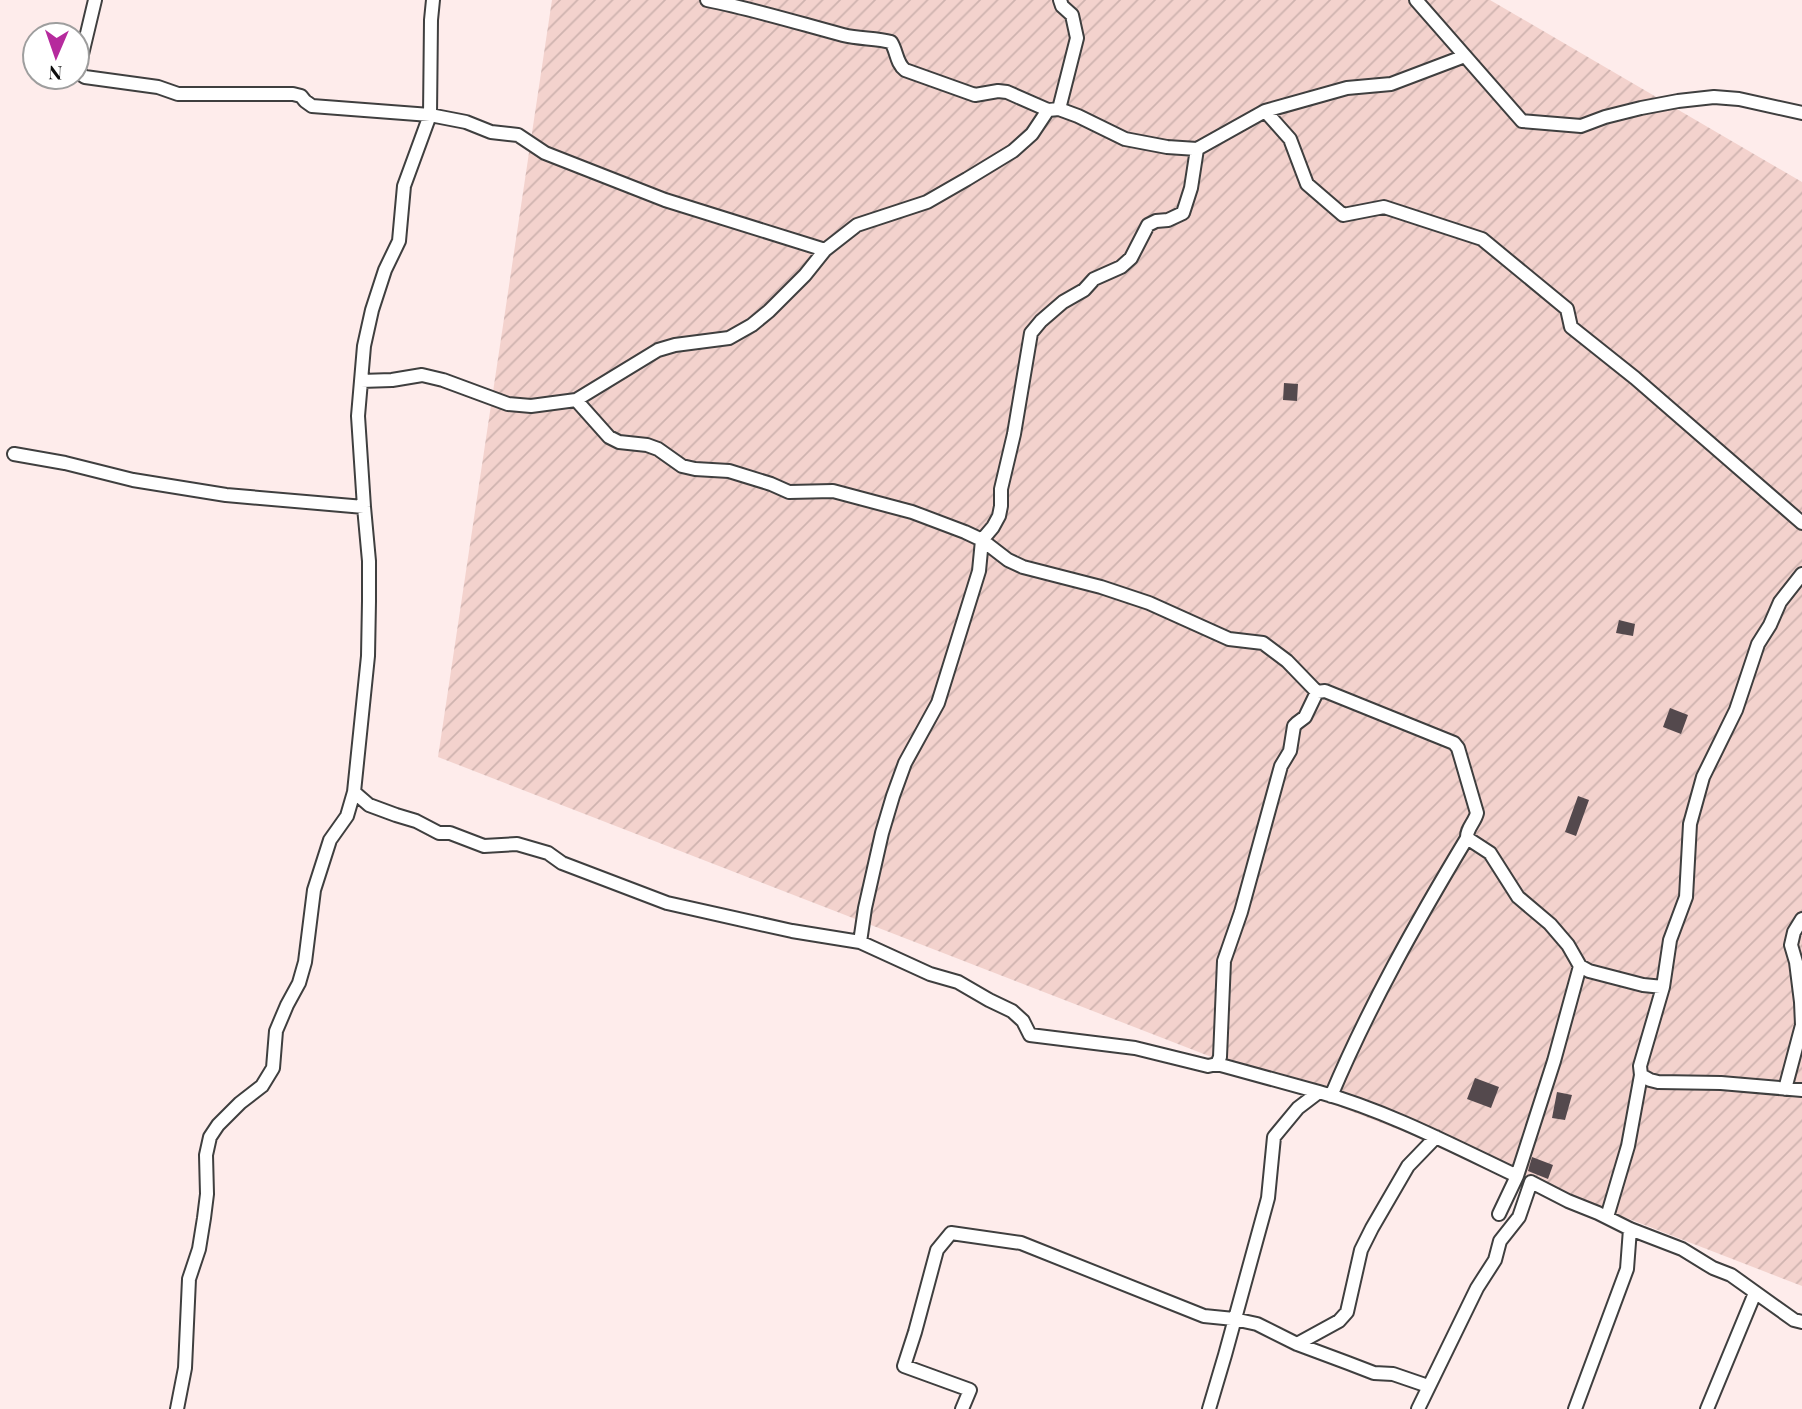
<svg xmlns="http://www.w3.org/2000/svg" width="1802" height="1409" font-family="'Playfair Display',serif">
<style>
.farmland{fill:url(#farmland-furrows)}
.building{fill:#54494d}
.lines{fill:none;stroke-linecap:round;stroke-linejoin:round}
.street-casing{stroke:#3f3f3f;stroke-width:16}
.street{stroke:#fff;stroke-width:12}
</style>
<defs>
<pattern id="farmland-furrows" width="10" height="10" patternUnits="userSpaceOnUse" patternTransform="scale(1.75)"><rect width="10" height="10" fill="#f3d2cd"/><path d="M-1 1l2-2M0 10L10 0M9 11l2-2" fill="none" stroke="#cfb3af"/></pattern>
</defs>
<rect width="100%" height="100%" fill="#feeceb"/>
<!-- farmland -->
<path class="farmland" d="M 552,0 L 1490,0 L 1802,182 L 1802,1286 L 438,757 Z"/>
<!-- building -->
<path class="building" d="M 1284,383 L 1298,384 L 1297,401 L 1283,400 Z
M 1619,620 L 1635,624 L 1633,636 L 1616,633 Z
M 1670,708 L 1688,715 L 1681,734 L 1663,727 Z
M 1578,796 L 1589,800 L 1576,836 L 1565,832 Z
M 1475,1078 L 1499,1087 L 1491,1108 L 1467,1099 Z
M 1557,1092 L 1572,1095 L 1565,1120 L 1552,1118 Z
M 1532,1157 L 1553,1165 L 1548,1179 L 1528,1171 Z"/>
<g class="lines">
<!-- street casing -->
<g class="street-casing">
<path id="street" d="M 95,0 L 79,67 L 79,73 L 85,77 L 158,87 L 178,94 L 293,94 L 301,96 L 305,101 L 312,106 L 430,115 L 466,122 L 491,132 L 518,135 L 545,153 L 665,200 L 825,250
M 707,0 C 753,9 798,23 843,35 C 859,39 876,38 891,42 C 897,51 896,63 905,70 L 975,95 L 998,91 L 1007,92 L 1048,110
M 1416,0 L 1522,121 L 1581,126 L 1605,117 L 1641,108 L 1678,101 L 1714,97 L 1739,99 L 1802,113
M 1059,109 L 1077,38 L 1072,15 L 1062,6 L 1060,0
M 1265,111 L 1290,139 L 1307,184 L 1343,215 L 1384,207 L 1482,239 L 1567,309 L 1571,327 L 1635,378 L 1802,523
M 361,381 L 392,380 L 422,375 L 443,380 L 508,404 L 531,406 L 576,400 L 658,350 L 675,345 L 729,338 L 752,325 L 769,311 L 805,275 L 825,250 L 857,225 L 927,202 L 967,179 L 1013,151 L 1032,134 L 1048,110 L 1059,109 L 1078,116 L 1125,139 L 1167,147 L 1197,149 L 1265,111 L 1347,88 L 1391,84 L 1465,56
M 576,400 L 609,437 L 619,442 L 647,445 L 658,449 L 682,466 L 695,469 L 729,471 L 771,484 L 789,492 L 833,491 L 912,512 L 965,532 L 982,540 L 1008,560 L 1023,567 L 1101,587 L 1149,603 L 1229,639 L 1263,643 L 1287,661 L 1317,692
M 14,454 L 65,463 L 133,480 L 226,495 L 364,507
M 354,792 L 369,805 L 396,815 L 416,821 L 439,833 L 450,833 L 484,846 L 517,844 L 548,853 L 562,863 L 667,903 L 792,931 L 860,942 L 930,974 L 958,982 L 989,1000 L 1012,1011 L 1023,1021 L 1030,1035 L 1135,1048 L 1208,1066 L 1217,1064 L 1220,1057 L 1224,961 L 1241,912 L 1281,766 L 1290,751 L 1294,726 L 1297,723 L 1305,717 L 1317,692 L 1325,691 L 1454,743 L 1458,748 L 1477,813 C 1475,822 1466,829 1467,838 L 1490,853 L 1518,897 L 1550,924 L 1568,945 L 1580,966 L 1589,971 L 1643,985 L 1663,987 L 1640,1066 L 1641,1075 L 1650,1080 L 1658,1082 L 1721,1083 L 1802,1090
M 860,942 L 865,908 L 882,833 L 893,796 L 905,763 L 938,703 L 979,571 L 982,540 L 993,527 L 999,516 L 1001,506 L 1001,489 L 1014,434 L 1031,333 L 1041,321 L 1063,302 L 1084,290 L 1094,279 L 1121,267 L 1131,258 L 1148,225 L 1156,221 L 1168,220 L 1183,213 L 1191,188 L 1197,149
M 1663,987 L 1670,940 L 1686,897 L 1690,824 L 1703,777 L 1736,710 L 1758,644 L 1770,625 L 1780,602 L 1802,574
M 1217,1064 L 1319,1092
M 1785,1089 L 1802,1025 L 1801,1002 L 1796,962 L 1791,945 L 1794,932 L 1802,919
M 1331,1096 C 1369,1006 1417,921 1467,838
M 1517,1176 L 1554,1061 L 1580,966
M 1607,1217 L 1628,1146 L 1641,1075
M 1297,1344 L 1339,1321 L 1347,1312 L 1361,1250 L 1372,1228 L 1408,1166 L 1436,1137
M 177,1409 L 185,1368 L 189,1279 L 199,1249 L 204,1218 L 207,1194 L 206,1155 L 210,1137 L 218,1125 L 240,1103 L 262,1086 L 273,1068 L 276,1031 L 287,1005 L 299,983 L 305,962 L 314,890 L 330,840 L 347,816 L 354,792 L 368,656 L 369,601 L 369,561 L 364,507 L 358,416 L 364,346 L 372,310 L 385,270 L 399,241 L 404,186 L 430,115 L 431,20 L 433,0
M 962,1409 L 970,1390 L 904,1366 L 915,1332 L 937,1250 L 951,1233 L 1021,1243 L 1204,1316 L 1234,1319 L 1257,1324 L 1297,1344 L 1348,1363 L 1374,1373 L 1393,1374 L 1428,1386
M 1209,1409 L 1225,1355 L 1268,1198 L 1274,1137 L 1298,1108 L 1319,1092 C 1387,1111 1452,1145 1517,1176 L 1499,1214
M 1418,1409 L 1477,1288 L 1495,1260 L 1500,1241 L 1519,1217 L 1531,1182 L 1568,1201 L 1598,1213 L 1630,1229 L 1682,1249 L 1713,1268 L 1731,1275 L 1794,1320 L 1802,1322
M 1575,1409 L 1627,1269 L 1630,1229
M 1707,1409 L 1755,1293"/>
</g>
<!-- street -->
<use href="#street" class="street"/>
</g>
<!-- north arrow -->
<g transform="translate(56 56) rotate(182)"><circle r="33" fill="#ffffff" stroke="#9e9e9e" stroke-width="2"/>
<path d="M0-5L12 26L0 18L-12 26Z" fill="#b62a9d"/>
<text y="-10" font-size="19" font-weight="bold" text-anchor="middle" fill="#0c0c0c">N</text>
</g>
</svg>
